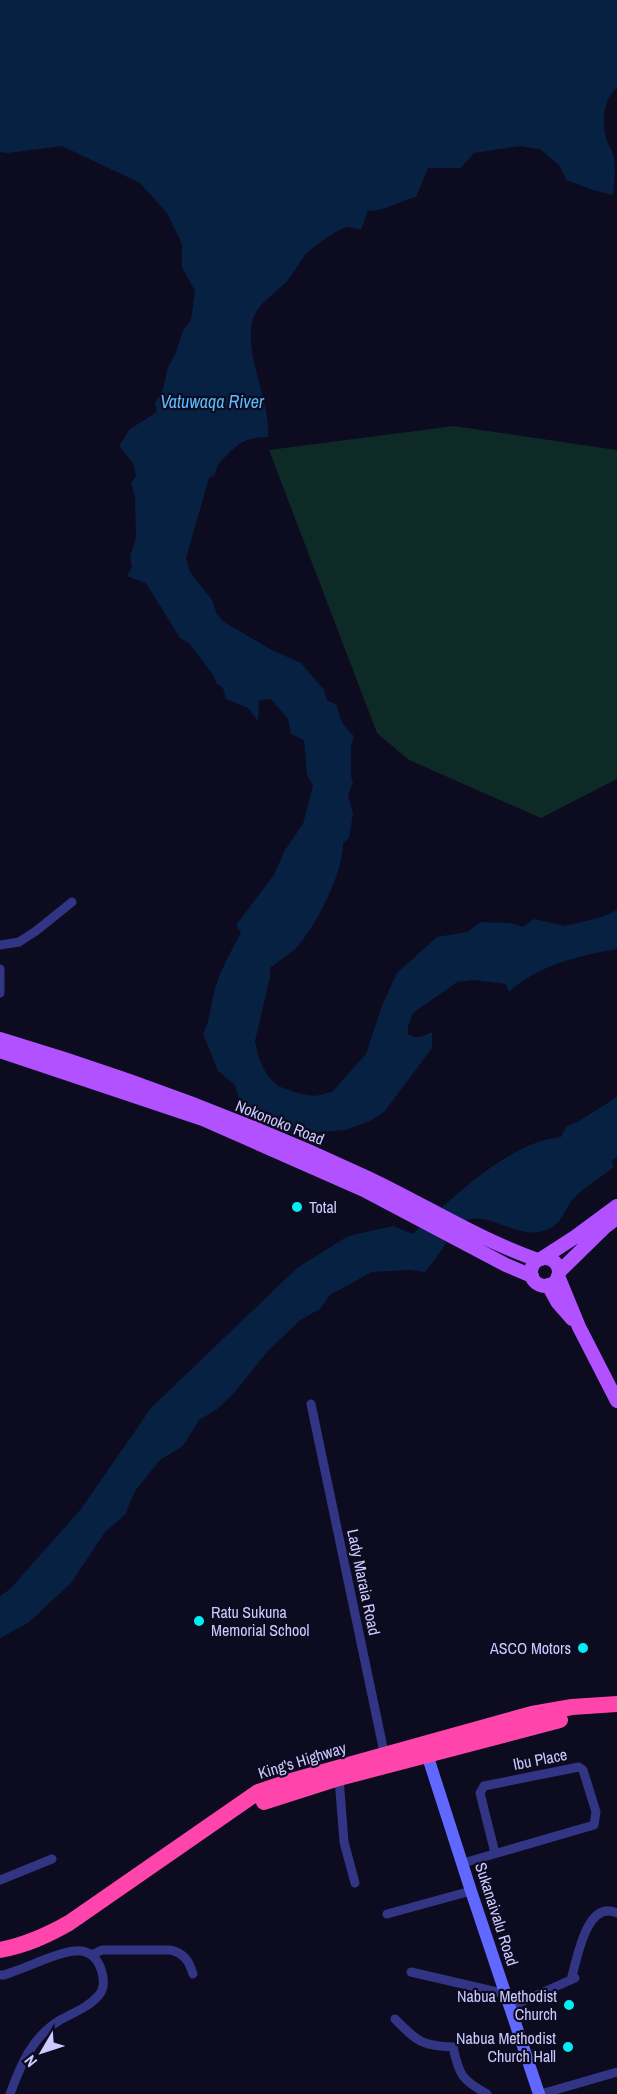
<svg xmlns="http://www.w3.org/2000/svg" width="617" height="2094" font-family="'Archivo Narrow',sans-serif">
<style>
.green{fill:#0d2a27}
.water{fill:#072143}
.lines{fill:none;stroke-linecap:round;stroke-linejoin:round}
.street{stroke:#323583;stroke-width:9}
.secondary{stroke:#6168ff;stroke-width:12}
.primary{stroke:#b151ff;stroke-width:14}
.highway{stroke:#ff45ab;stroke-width:16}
.poi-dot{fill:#00eef5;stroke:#0d0b20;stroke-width:2}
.labels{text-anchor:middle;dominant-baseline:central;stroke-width:4.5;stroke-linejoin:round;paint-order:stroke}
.street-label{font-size:16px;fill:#cccaff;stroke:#0d0b20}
.poi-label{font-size:16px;fill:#cccaff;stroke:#0d0b20;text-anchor:end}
.water-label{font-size:18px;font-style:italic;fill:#58bdff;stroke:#0d0b20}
</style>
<rect width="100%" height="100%" fill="#0d0b20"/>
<!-- green -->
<path class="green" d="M 454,426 L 617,450 L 617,779 L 541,818 L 409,760 L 377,733 L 269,450 Z"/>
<!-- water -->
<path class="water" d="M 0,0 L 617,0 L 617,88 C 603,98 601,125 607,141 C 609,146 613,152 614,158 C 616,170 614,183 613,195 L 593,190 L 566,180 L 559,165 L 540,149 L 520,146 L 474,153 L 461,168 L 428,168 L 416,197 C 400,201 384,211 368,211 L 361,230 C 358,229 351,227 348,227 C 338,228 312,248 305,255 C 298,264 292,277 283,285 C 269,298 253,307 251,328 C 248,366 270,399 268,437 C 248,438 242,440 228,454 C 221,461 216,465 215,475 L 209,478 L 186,558 L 190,572 L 212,600 L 217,614 L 224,622 L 270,649 L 301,663 L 324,690 L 327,700 L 337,705 C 339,719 344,727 354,736 L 351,745 L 351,776 L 353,782 L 348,795 L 353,814 L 349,838 L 343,843 C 344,871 316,927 296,948 C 289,955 278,961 270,968 L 270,977 L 255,1041 L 259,1059 L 267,1075 L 278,1086 L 297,1093 L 315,1096 L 332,1092 L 366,1054 L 383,1003 L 397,973 L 437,937 L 467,932 L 481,922 L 511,923 L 523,927 L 534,919 L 565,926 L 602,917 L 617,910 L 617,949 C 581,955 536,966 509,992 L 506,984 L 474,980 L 457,982 L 413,1013 L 408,1026 L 408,1034 C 417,1040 423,1036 432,1032 L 432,1048 L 384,1112 L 370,1121 L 346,1130 L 293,1134 L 249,1112 L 240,1103 L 235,1085 L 218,1071 L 203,1034 C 211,1018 210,1006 215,989 C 221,969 231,951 241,933 L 236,925 L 274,875 L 285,850 L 303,824 L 313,786 L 307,774 L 304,740 L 291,734 L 288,719 L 271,699 L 259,700 L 258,721 L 248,708 L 226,699 L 223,688 L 216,683 L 214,676 L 189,643 L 180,638 L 146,583 L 127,576 L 132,567 L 130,556 L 136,538 L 135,497 L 131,483 L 136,476 L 133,463 L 119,446 L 130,429 L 157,412 L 155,403 L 163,389 L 168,367 L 175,355 L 183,331 L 191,320 L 195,291 L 182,267 L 182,244 L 167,213 L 140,183 L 62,146 L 8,153 L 0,152 Z
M 617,1097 L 617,1157 L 611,1161 L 614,1167 C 601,1177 586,1186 574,1198 C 565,1207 564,1220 552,1227 C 517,1247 489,1204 460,1224 C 452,1231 436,1261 425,1272 L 409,1270 L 372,1272 L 330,1295 L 320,1309 L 300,1320 L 266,1353 L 235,1392 L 216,1410 L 199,1420 L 183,1446 L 160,1460 L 135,1491 L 125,1515 L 105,1532 L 71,1583 L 28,1623 L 0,1638 L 0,1596 L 10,1589 L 81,1509 L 151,1408 L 297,1268 L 348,1236 L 393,1226 L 413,1234 C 450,1200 510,1141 561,1137 L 566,1127 L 579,1121 Z"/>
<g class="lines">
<!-- street -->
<path class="street" d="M 0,945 L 19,942 L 36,931 L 72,902
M 0,969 L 0,993
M 311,1404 L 385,1757
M 339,1778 L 344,1842 L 355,1883
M 463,1863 L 594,1825 L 596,1812 L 583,1770 L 579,1767 L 484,1786 L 480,1793 L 495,1853
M 0,1880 L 52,1859
M 387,1914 L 471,1891
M 91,1955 L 102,1950 L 170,1950 C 184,1953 189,1961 193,1974
M 411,1972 L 506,1994
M 0,1975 L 4,1975 C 15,1971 27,1967 38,1962 C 60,1954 90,1938 101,1969 C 104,1978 105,1988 99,1995 C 89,2007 73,2013 60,2020 C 32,2037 21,2064 10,2094
M 571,1980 C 577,1960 586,1899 617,1913
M 510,2007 L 575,1978
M 395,2019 C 417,2041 421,2046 453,2047 C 459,2075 462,2080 487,2094
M 541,2094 L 617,2072"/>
<!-- secondary -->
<path class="secondary" d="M 425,1748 L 471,1891 L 539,2094"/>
<!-- primary -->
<path class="primary" d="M 0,1039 C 124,1076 248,1122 366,1177 C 424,1204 477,1239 538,1260
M 0,1051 L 203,1119 L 364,1190 L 506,1265 L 532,1276
M531 1272a14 14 0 1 1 28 0a14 14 0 1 1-28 0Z
M 541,1259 L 575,1237 L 617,1206
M 559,1272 L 605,1227 L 617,1218
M 558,1276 L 579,1327 L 617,1401
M 548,1285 L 558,1303 L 572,1319"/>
<!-- highway -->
<path class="highway" d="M 264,1802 L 339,1778 L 560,1720
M 0,1950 C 26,1945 46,1936 69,1923 L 258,1792 L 291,1781 L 532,1714 L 572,1707 L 617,1704"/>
</g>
<!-- markers -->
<g class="poi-dot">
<circle cx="297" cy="1207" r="6"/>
<circle cx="199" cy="1621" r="6"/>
<circle cx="583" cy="1648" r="6"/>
<circle cx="569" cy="2005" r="6"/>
<circle cx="568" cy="2047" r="6"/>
</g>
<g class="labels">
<!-- street labels -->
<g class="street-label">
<text transform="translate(280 1122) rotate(22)">Nokonoko Road</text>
<text transform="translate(364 1582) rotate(78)">Lady Maraia Road</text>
<text transform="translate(540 1759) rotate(-11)">Ibu Place</text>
<text transform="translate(302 1760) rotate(-17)">King's Highway</text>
<text transform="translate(497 1914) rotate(72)">Sukanaivalu Road</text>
</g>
<!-- poi labels -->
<g class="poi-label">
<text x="309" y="1207" text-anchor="start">Total</text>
<text x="211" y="1612" text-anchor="start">Ratu Sukuna<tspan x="211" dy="18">Memorial School</tspan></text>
<text x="571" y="1648">ASCO Motors</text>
<text x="557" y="1996">Nabua Methodist<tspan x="557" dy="18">Church</tspan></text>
<text x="556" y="2038">Nabua Methodist<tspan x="556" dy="18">Church Hall</tspan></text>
</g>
<!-- water labels -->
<g class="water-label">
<text x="212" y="401">Vatuwaqa River</text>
</g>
</g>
<!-- north arrow -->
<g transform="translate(42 2052) rotate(231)" stroke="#0d0b20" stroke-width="4.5" paint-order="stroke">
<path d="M0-4.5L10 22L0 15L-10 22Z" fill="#cccaff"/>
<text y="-9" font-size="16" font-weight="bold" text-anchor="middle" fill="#cccaff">N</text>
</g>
</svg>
